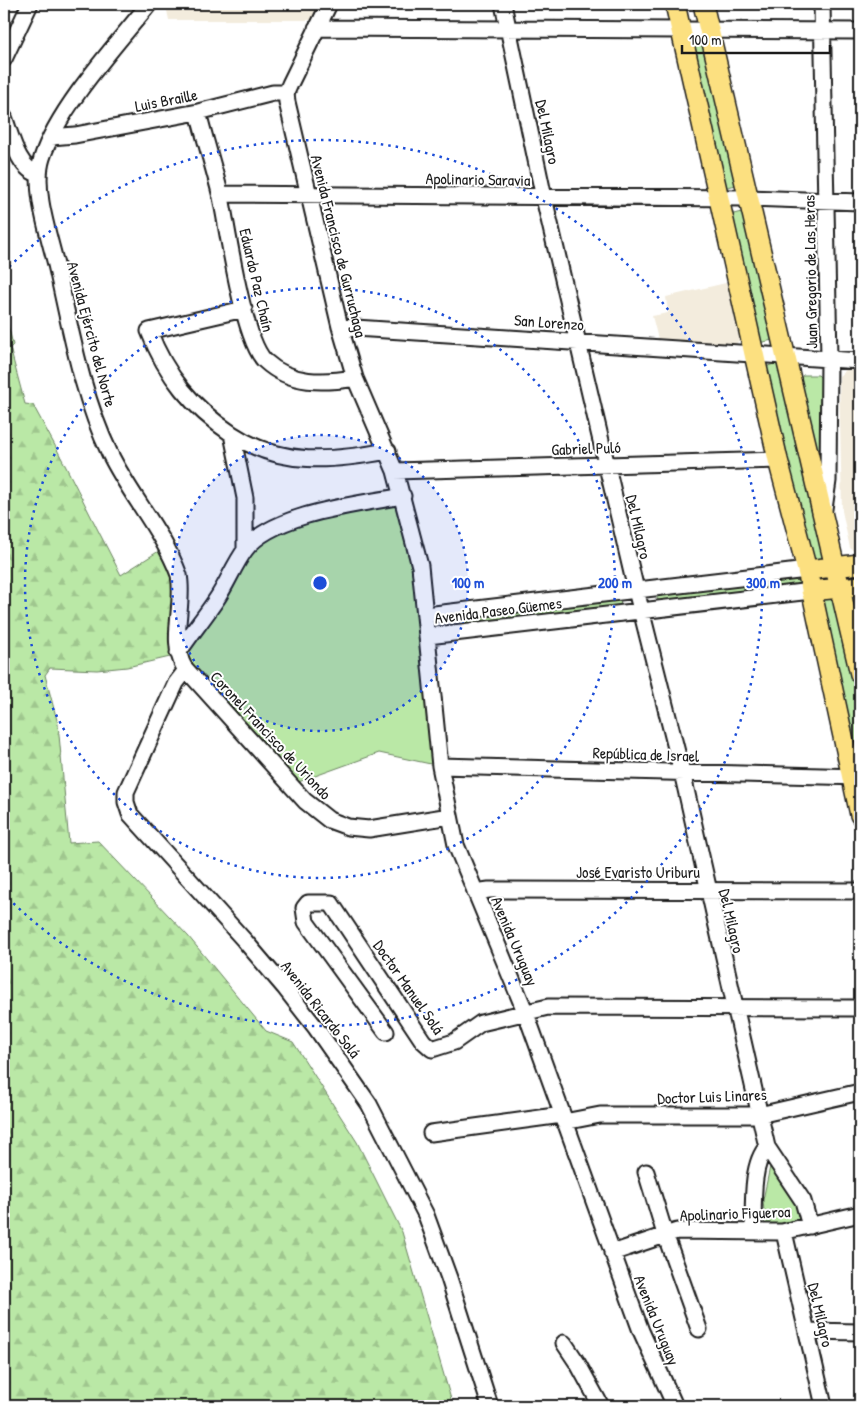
<svg xmlns="http://www.w3.org/2000/svg" width="864" height="1410" font-family="'Patrick Hand',sans-serif">
<style>
.built{fill:#f3ecdd}
.green{fill:#bae8a6;stroke:#6b8261}
.forest{fill:url(#forest-firs);stroke:#6b8261}
.lines{fill:none;stroke-linecap:round;stroke-linejoin:round}
.minor-casing{stroke:#1c1c1c;stroke-width:19}
.major-casing{stroke:#1c1c1c;stroke-width:22}
.minor{stroke:#fff;stroke-width:15}
.major{stroke:#fce080;stroke-width:19}
.ring{fill:none;stroke:#1d4ed8;stroke-width:2.5;stroke-dasharray:2.5 5}
.labels{text-anchor:middle;dominant-baseline:central;stroke-width:4;stroke-linejoin:round;paint-order:stroke}
.street-label{font-size:16px;fill:#1c1c1c;stroke:#fff}
.centre{fill:#1d4ed8;stroke:#fff;stroke-width:2.5}
.ring-label{font-size:15px;text-anchor:middle;font-weight:bold;fill:#1d4ed8;stroke:#fff;stroke-width:4;stroke-linejoin:round;paint-order:stroke}
</style>
<defs>
<pattern id="forest-firs" width="22" height="20" patternUnits="userSpaceOnUse" patternTransform="scale(1.25)"><rect width="22" height="20" fill="#bae8a6"/><path d="M5 1l3.5 6h-7zM16 11l3.5 6h-7z" fill="#9fc68e"/></pattern>
</defs>
<rect width="100%" height="100%" fill="#fff"/>
<filter id="ink" filterUnits="userSpaceOnUse"><feTurbulence type="fractalNoise" baseFrequency=".02" numOctaves="2"/><feDisplacementMap in="SourceGraphic" scale="10" xChannelSelector="R" yChannelSelector="G"/><feConvolveMatrix kernelMatrix="1 2 1 2 8 2 1 2 1" color-interpolation-filters="sRGB"/></filter>
<g filter="url(#ink)">
<!-- built -->
<path class="built" d="M 168,4 L 321,4 L 313,20 L 169,20 L 166,6 Z
M 730,282 L 743,338 L 735,344 L 658,339 L 652,316 L 668,313 L 666,297 Z
M 846,370 L 860,371 L 860,554 L 858,554 L 850,548 L 842,511 L 839,376 Z"/>
<!-- green -->
<path class="green" d="M 706,42 L 740,184 L 724,188 L 690,46 Z
M 745,211 L 773,340 L 758,343 L 730,215 Z
M 774,364 L 779,365 L 827,552 L 824,560 L 811,561 L 766,371 L 768,366 Z
M 803,375 L 818,375 L 822,379 L 822,451 L 817,449 L 800,380 Z
M 403,496 L 420,566 L 440,766 L 379,753 L 290,785 L 193,677 L 184,648 L 264,534 Z
M 796,577 L 800,583 L 798,586 L 661,601 L 657,599 L 657,595 Z
M 832,596 L 838,600 L 860,696 L 860,768 L 856,765 L 822,598 Z
M 618,598 L 621,603 L 618,606 L 463,624 L 459,618 Z
M 771,1162 L 801,1203 L 800,1218 C 791,1225 776,1230 765,1223 L 763,1200 Z"/>
<!-- forest -->
<path class="forest" d="M 4,309 L 13,345 L 10,348 L 25,404 L 33,405 C 64,460 91,518 121,575 L 162,549 L 175,576 L 170,657 L 127,667 L 97,670 L 50,668 L 45,675 L 58,724 L 69,843 L 98,841 L 188,936 L 266,1031 L 293,1042 L 357,1142 L 402,1232 L 453,1406 L 4,1406 Z"/>
<g class="lines">
<!-- minor casing -->
<g class="minor-casing">
<path id="minor" d="M 149,4 C 116,45 58,108 42,158 C 32,189 50,238 57,269 C 71,331 82,396 110,454 C 130,495 163,532 179,575 C 185,605 169,640 184,667 L 305,801 L 329,820 L 348,827 L 369,829 L 450,816
M 329,4 L 290,84 L 286,93 L 287,102 L 340,327 L 355,378 L 395,471 L 420,566 L 440,766 L 456,845 L 525,1011 L 641,1331 L 675,1406
M 503,4 L 544,198 L 636,590 L 682,772 L 767,1147 L 803,1201 L 810,1226
M 822,4 L 829,358 L 828,481 L 824,509
M 316,28 L 860,31
M 4,59 L 30,4
M 198,112 C 205,140 214,168 221,197 C 228,231 243,340 265,361 C 291,385 324,383 355,378
M 4,117 C 11,135 18,170 39,174
M 51,137 L 75,135 L 198,112 L 273,93 L 286,93
M 220,194 L 747,198 L 860,202
M 244,309 L 149,331 C 166,376 193,408 232,434 L 245,498 L 245,549
M 340,327 L 860,361
M 232,434 C 281,467 333,461 388,451
M 395,471 L 778,460
M 426,615 L 807,570
M 428,636 L 811,591
M 178,653 C 190,635 204,618 216,600 C 227,584 234,565 245,550 C 272,513 360,504 403,496
M 186,670 L 176,683 L 126,792 L 126,802 L 130,814 L 244,940 L 284,987 L 316,1028 L 369,1104 L 426,1215 L 449,1278 L 490,1406
M 440,766 L 860,777
M 475,892 L 489,890 L 860,891
M 386,1032 L 306,922 L 304,908 L 308,903 L 331,903 L 423,1041 L 432,1049 L 454,1042 L 481,1023 L 548,1007 L 860,1008
M 564,1122 L 600,1115 L 759,1115 L 860,1092
M 431,1133 L 562,1115
M 646,1172 L 665,1234 L 699,1329
M 753,1232 C 754,1209 750,1165 767,1147
M 784,1232 L 824,1406
M 612,1253 L 677,1231 L 782,1232 L 860,1214
M 807,1331 L 860,1332
M 564,1343 L 578,1364 L 601,1406"/>
</g>
<!-- major casing -->
<g class="major-casing">
<path id="major" d="M 675,4 L 778,460 L 807,570 L 860,815
M 703,4 L 860,674
M 807,570 L 860,564
M 811,591 L 860,586"/>
</g>
<!-- minor -->
<use href="#minor" class="minor"/>
<!-- major -->
<use href="#major" class="major"/>
</g>
</g>
<!-- distance rings -->
<circle cx="320" cy="583" r="148" fill="#1d4ed8" fill-opacity=".12"/>
<g class="ring">
<circle cx="320" cy="583" r="148"/>
<circle cx="320" cy="583" r="295"/>
<path d="M4 272A443 443 0 1 1 4 894"/>
</g>
<g class="labels">
<!-- street labels -->
<g class="street-label">
<text transform="translate(166 100) rotate(-11)">Luis Braille</text>
<text transform="translate(548 132) rotate(78)">Del Milagro</text>
<text transform="translate(478 179) rotate(1)">Apolinario Saravia</text>
<text transform="translate(339 246) rotate(76)">Avenida Francisco de Gurruchaga</text>
<text transform="translate(810 272) rotate(-91)">Juan Gregorio de Las Heras</text>
<text transform="translate(257 280) rotate(77)">Eduardo Paz Chaín</text>
<text transform="translate(549 322) rotate(4)">San Lorenzo</text>
<text transform="translate(92 334) rotate(75)">Avenida Ejército del Norte</text>
<text transform="translate(586 448) rotate(-2)">Gabriel Puló</text>
<text transform="translate(639 527) rotate(77)">Del Milagro</text>
<text transform="translate(498 610) rotate(-7)">Avenida Paseo Güemes</text>
<text transform="translate(271 735) rotate(47)">Coronel Francisco de Uriondo</text>
<text transform="translate(646 754) rotate(2)">República de Israel</text>
<text x="638" y="872">José Evaristo Uriburu</text>
<text transform="translate(732 921) rotate(77)">Del Milagro</text>
<text transform="translate(515 941) rotate(67)">Avenida Uruguay</text>
<text transform="translate(409 987) rotate(55)">Doctor Manuel Solá</text>
<text transform="translate(321 1009) rotate(52)">Avenida Ricardo Solá</text>
<text transform="translate(712 1096) rotate(-2)">Doctor Luis Linares</text>
<text transform="translate(735 1213) rotate(-2)">Apolinario Figueroa</text>
<text transform="translate(821 1315) rotate(77)">Del Milagro</text>
<text transform="translate(657 1320) rotate(68)">Avenida Uruguay</text>
</g>
</g>
<circle cx="320" cy="583" r="8" class="centre"/>
<g class="ring-label">
<text x="468" y="588">100 m</text>
<text x="615" y="588">200 m</text>
<text x="763" y="588">300 m</text>
</g>
<!-- margin -->
<rect width="864" height="1410" fill="none" stroke="#fff" stroke-width="20"/>
<rect x="10" y="10" width="844" height="1390" fill="none" stroke="#1c1c1c" stroke-width="2" filter="url(#ink)"/>
<!-- scale -->
<path d="M682 45v8h148v-8" fill="none" stroke="#1c1c1c" stroke-width="2.5"/>
<text x="689" y="45" font-size="15" fill="#1c1c1c" stroke="#ffffff" stroke-width="4" paint-order="stroke">100 m</text>
</svg>
